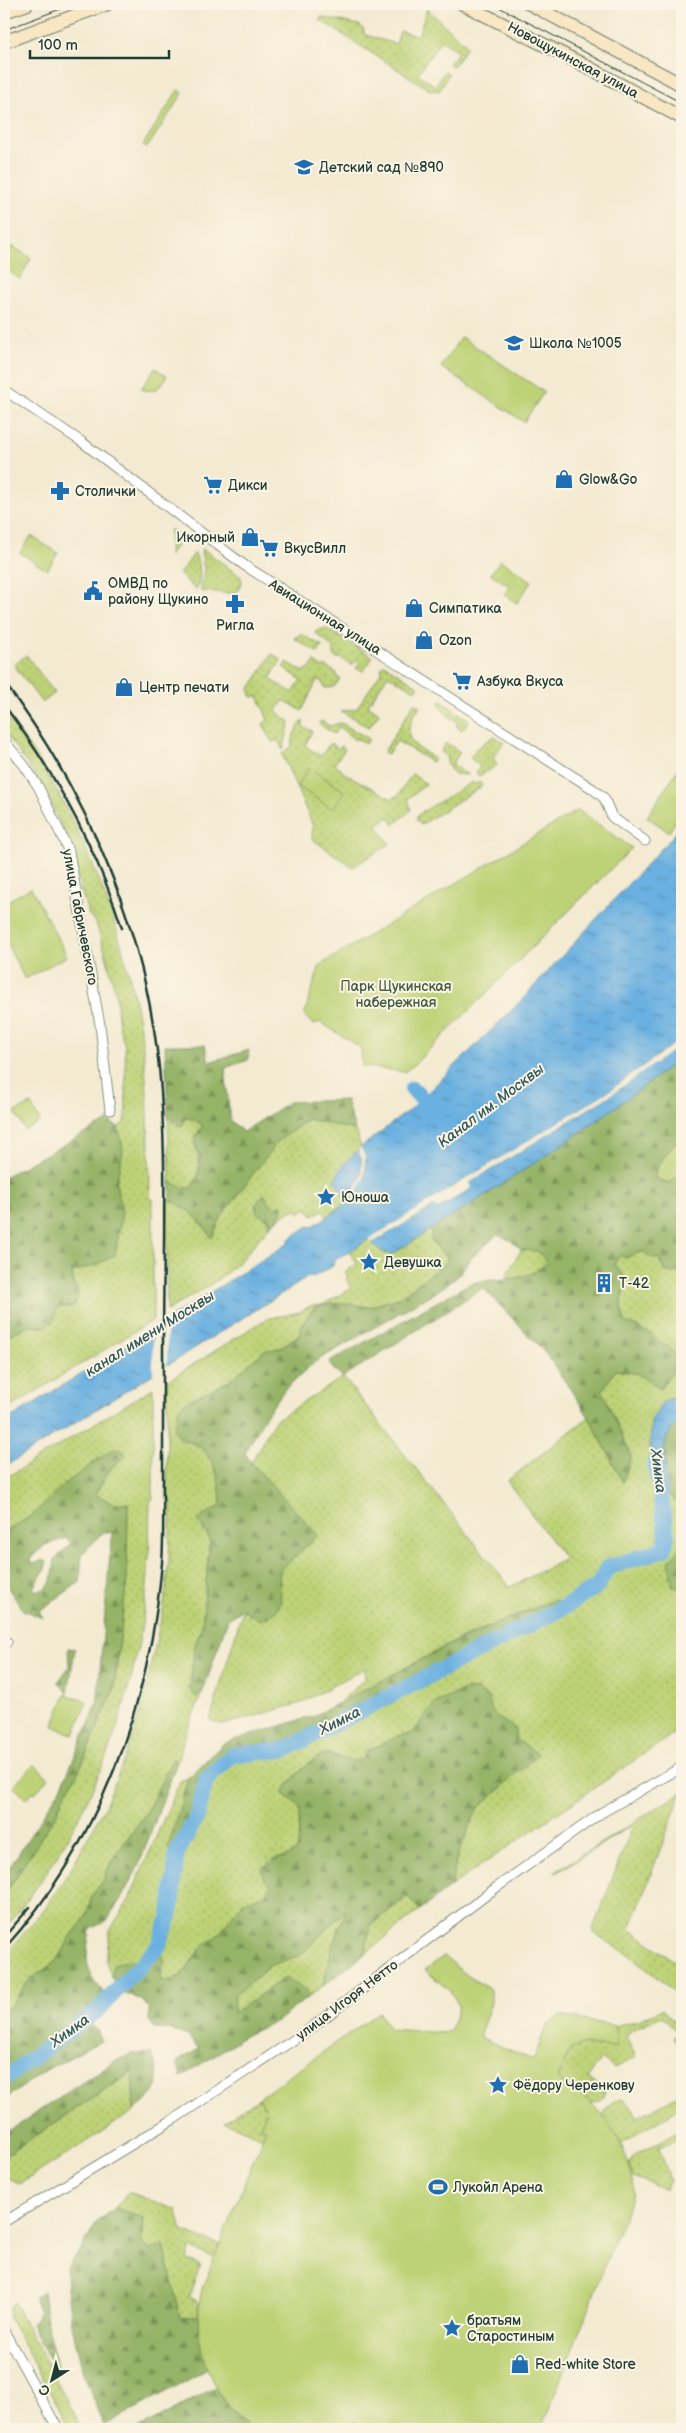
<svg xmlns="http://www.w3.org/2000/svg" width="686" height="2433" font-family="'Balsamiq Sans',sans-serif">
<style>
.grass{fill:url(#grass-dots);stroke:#6e8855}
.forest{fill:url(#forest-firs);stroke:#5a784e;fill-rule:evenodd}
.green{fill:#bdd276;stroke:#6e8855}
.water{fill:url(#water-ripples);stroke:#44768a}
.pier{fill:#f3ead1;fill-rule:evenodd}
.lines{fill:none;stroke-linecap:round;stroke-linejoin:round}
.river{stroke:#6ab0e0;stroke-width:16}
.minor-casing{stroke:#899482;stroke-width:11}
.secondary-casing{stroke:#899482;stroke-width:15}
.minor{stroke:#fff;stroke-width:9}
.secondary{stroke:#f9e7c3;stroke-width:12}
.tram{stroke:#1f3d34;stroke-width:1}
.rail{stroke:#1f3d34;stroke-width:2.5}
.labels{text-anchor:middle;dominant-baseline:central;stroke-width:4;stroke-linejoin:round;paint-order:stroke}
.street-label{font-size:14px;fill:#1f3d34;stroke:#fcf5e5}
.poi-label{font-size:14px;fill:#1f3d34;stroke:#fcf5e5;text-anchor:start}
.park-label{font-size:14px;fill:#3f5b41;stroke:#fcf5e5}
.water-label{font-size:15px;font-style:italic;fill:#325a5f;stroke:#fcf5e5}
</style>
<defs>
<pattern id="grass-dots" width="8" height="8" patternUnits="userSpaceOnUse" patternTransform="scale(1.25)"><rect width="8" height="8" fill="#bdd276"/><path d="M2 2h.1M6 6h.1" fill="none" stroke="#a2b567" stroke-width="1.8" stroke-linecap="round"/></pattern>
<pattern id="forest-firs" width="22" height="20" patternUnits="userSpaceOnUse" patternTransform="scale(1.25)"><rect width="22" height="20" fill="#96b467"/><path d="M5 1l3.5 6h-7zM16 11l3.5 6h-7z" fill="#7a9456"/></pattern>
<pattern id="water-ripples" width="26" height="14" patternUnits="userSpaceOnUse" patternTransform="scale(1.25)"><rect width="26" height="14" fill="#6ab0e0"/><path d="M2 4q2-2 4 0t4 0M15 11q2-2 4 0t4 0" fill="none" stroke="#5790b6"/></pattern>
</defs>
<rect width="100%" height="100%" fill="#fcf5e5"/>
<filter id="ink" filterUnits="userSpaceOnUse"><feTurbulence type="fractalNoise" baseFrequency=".02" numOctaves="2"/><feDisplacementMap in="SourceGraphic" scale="10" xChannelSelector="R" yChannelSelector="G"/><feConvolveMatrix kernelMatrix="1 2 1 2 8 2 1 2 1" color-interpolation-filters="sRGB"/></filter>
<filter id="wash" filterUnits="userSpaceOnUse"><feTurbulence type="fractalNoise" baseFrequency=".0096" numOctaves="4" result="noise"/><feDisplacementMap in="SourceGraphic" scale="20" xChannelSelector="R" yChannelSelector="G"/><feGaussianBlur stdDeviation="1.12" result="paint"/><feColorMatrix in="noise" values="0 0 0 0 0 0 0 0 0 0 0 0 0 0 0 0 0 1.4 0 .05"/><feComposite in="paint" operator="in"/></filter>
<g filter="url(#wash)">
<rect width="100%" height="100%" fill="#f3ead1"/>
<!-- grass -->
<path class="grass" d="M 427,9 L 467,46 L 453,67 L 449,64 L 458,52 L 441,40 L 418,74 L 435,86 L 445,71 L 449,74 L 439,91 L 430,90 L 320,20 L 321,17 L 359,25 L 363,28 L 365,35 L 396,44 L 400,31 L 418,36 Z
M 170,529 L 182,537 L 169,556 Z
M 203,549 L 241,577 L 242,583 L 235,594 L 201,591 L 204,569 L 201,550 Z
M 195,553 C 199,566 203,577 196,590 L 179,574 Z
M 325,628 L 373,657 L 363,671 L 356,668 L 359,664 L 355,661 L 352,665 L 339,657 L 338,659 L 335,657 L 333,648 L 315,632 Z
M 301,634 L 322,646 L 318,653 L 294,638 Z
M 272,654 L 281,660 L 270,679 L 293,693 L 301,680 L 283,667 L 287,662 L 304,672 L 306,669 L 309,670 L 314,662 L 323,668 L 325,666 L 337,673 L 336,676 L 340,679 L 334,687 L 325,688 L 321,680 L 317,680 L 302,711 L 284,700 L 276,711 L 290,722 L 283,750 L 278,740 L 272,742 L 263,724 L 268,720 L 258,696 L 252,697 L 249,690 Z
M 26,655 L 55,693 L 42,703 L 14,665 Z
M 384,664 L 419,687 L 415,690 L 388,675 L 368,705 L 379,713 L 371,725 L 368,727 L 341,711 L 356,709 L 382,671 L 381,668 Z
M 441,701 L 469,720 L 462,730 L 457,727 L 457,722 L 446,714 L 439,703 Z
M 414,703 L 420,706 C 401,736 406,741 434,758 L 432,762 L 397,741 L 388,754 L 384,752 Z
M 4,713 C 79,805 130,938 144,1056 C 149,1103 149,1152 150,1199 L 153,1199 L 153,1320 L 4,1411 L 4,1337 L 29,1326 L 44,1327 L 58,1306 L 73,1307 L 78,1294 L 74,1284 L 72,1272 L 97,1265 L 115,1255 L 122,1213 L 116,1184 L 123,1150 L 118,1127 L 124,1123 L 126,1109 L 125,1046 L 119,1027 L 116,995 L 106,955 L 96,923 L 89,915 L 79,884 L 74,855 L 66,835 L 41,784 L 4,731 Z
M 303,720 L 303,727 L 312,731 L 305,746 L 321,756 L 330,743 L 339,749 L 341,746 L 345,749 L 335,763 L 344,773 L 392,799 L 395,796 L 397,797 L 412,774 L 426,784 L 408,799 L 411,810 L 394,825 L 389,817 L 376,825 L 390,844 L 353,867 L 312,839 L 313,826 L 282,754 L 292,746 L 294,734 Z
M 321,721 L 330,726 L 341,723 L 369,739 L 366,744 L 356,738 L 355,740 L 339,727 L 334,734 L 319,724 Z
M 494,736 L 504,742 L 493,757 L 497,765 L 479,776 L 476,773 L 480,766 L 470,758 L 476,749 Z
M 446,743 L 460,752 L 452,765 L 468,775 L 455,774 L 447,765 L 447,758 L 441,751 Z
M 472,782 L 475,784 L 480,782 L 482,786 L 421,825 L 416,819 L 419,814 Z
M 168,1115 L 174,1123 L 182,1127 L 184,1118 L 194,1119 L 203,1125 L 194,1143 C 201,1162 201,1173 190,1190 L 170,1182 Z
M 308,1119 L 355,1130 L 361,1147 L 341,1168 L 335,1180 L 347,1202 L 327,1216 L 323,1210 L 313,1216 L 306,1208 L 299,1213 L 296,1209 C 267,1220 255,1249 232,1268 C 213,1285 188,1297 167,1311 L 167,1199 C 188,1202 201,1223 212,1237 L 221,1217 L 277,1142 Z
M 682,1142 L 682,1173 L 668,1183 L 654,1179 L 658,1165 L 674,1143 Z
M 432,1229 L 431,1239 L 448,1261 L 399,1298 L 369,1307 L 341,1303 L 322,1305 L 313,1309 L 302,1325 L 300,1334 L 280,1348 L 264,1351 L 229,1381 L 184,1403 L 180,1439 C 186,1441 193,1443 198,1446 C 216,1456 221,1488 221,1506 L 204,1515 L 203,1531 L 210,1538 L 202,1626 L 194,1649 L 190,1689 L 196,1697 L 203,1691 L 187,1730 L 177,1762 L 173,1759 L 146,1813 L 111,1862 L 103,1881 L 92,1896 L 87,1915 L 70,1938 L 61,1955 L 47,1968 L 30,1979 L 4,2014 L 4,1957 L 45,1908 L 71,1869 L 105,1806 L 124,1760 L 142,1706 L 164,1605 L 169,1561 L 171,1502 L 167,1499 L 167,1381 L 266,1319 L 300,1312 L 310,1306 L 322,1305 L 352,1288 L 346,1279 L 348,1277 L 345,1272 L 357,1264 L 349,1251 L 369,1239 L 381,1251 L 391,1255 Z
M 521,1250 L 538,1251 L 548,1263 L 537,1272 L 511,1280 L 507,1274 Z
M 643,1251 L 651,1257 L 659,1258 L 676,1273 L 682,1272 L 682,1396 L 668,1400 L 651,1421 L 650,1455 L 657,1483 L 681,1506 L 681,1547 L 672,1585 L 682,1591 L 682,1728 L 451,1886 L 457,1857 L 477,1809 L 502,1788 L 515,1739 L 515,1728 C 501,1720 490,1715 489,1698 L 477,1690 L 465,1690 L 436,1703 L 428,1711 L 417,1728 L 409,1734 L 398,1736 L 367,1751 L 361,1760 C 344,1763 340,1755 327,1754 C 314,1754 286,1783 283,1794 L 300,1805 L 298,1848 L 290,1856 L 269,1861 L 271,1886 L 265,1895 L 244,1902 L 218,1935 L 200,1949 L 182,1975 L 172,1980 L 161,1981 L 161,1971 L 165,1961 L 148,1967 L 129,1960 L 114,1965 L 112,1978 L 106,1961 L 110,1930 L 129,1900 L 180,1781 L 188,1778 L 183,1802 L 176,1859 L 177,1853 L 198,1815 L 206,1780 L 232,1755 L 284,1750 L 554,1600 L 459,1639 L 338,1704 L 365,1678 L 365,1668 L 301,1703 L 223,1725 L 210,1720 L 243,1609 L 250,1616 L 278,1586 L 280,1570 L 318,1535 L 251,1463 L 274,1421 L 343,1377 L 510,1587 L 565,1559 L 507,1481 L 589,1417 L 623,1482 L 631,1456 L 602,1391 L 615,1370 L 639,1374 L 660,1389 L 662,1345 L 650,1333 L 625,1322 L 621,1304 L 627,1280 L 614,1264 L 620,1254 L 625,1258 Z
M 153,1388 L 153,1499 L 150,1501 C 149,1525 150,1549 148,1573 C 138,1703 88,1830 4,1929 L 4,1896 L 58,1811 L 62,1799 L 79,1771 L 114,1689 L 127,1578 L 128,1503 L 113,1504 L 95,1494 L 111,1468 L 125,1456 L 63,1485 L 34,1514 L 4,1533 L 4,1479 Z
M 682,1792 L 630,1929 L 674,1961 L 678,1957 L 682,1961 L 682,1998 L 628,1954 L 595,1934 L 593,1929 L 632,1828 L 630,1826 L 558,1872 L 555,1872 Z
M 408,1896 L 420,1910 L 365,1954 L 370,1926 Z
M 347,1908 L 333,1944 L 323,1986 L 311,1995 L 286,1978 L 233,2014 L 234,1996 L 271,1965 L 301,1955 Z
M 662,2009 L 682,2030 L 682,2051 L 673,2037 L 678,2033 L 662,2016 L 631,2030 L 626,2037 L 636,2057 L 614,2068 L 602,2058 L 588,2078 L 605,2089 L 604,2097 L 599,2102 L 591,2103 L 559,2081 L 559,2075 L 570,2050 L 581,2045 L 616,2047 L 615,2026 L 641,2019 Z
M 133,2072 L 134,2111 L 20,2184 L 4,2176 L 4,2156 Z
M 682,2093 L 682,2107 L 620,2144 L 603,2119 C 605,2108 610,2101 622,2099 L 630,2105 L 638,2117 Z
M 259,2098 L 267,2110 L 260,2127 L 267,2129 L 263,2138 L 225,2122 Z
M 682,2130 L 682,2139 L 659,2147 L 670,2180 L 666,2189 L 633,2177 L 629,2165 L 632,2158 L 638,2153 Z
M 128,2192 L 177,2210 L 182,2231 L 220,2245 L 215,2258 L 191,2248 L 187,2260 L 200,2266 L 189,2296 L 198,2302 L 198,2316 L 180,2319 L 164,2247 L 149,2251 L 142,2243 L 144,2218 L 115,2208 Z
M 14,2302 L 82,2429 L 70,2429 L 10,2320 L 9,2310 Z"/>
<!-- forest -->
<path class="forest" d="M 165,1045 L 205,1045 L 209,1062 L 249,1050 L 248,1060 L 225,1068 L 230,1120 L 243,1132 L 289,1102 L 346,1100 L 355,1130 L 308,1119 L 277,1142 L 221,1217 L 212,1238 C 200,1220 190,1210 171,1200 L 170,1182 L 190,1189 C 196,1181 202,1170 200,1159 C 197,1141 189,1142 203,1126 L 194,1119 L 185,1118 L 182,1127 L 168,1115 Z
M 682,1057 L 682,1142 L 674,1144 L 658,1165 L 654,1178 L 668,1183 L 682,1173 L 682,1272 L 671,1273 L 664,1271 L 659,1259 L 650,1257 L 643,1251 L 625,1258 L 620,1255 L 614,1264 L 627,1280 L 621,1304 L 625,1322 L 650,1333 L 662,1345 L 668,1346 L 675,1356 L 671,1375 L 660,1389 L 639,1374 L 616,1370 L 602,1390 L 631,1456 L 623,1482 L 589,1417 L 545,1352 L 483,1288 L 343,1377 L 334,1370 L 329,1362 L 469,1284 C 499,1275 520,1286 547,1263 L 538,1251 L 521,1250 L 510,1240 L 497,1235 L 470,1259 L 457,1277 L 442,1288 L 313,1363 L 285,1389 L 264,1418 L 245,1453 L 251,1463 L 318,1535 L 280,1570 C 277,1594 292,1610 259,1620 L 243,1609 L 228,1619 L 203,1691 L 196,1697 L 190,1689 L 194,1649 L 202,1626 L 210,1538 L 198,1521 L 204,1515 L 221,1506 C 221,1487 216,1459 200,1447 C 189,1439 183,1443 174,1430 L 178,1410 L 184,1403 L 229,1381 L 264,1351 L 280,1348 L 300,1335 L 302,1325 L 313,1309 L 322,1305 L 341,1303 L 369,1307 L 399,1298 L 448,1261 L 431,1239 L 432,1229 C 518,1174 603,1120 682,1057 Z
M 108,1121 L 118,1127 L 123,1150 L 116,1184 L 122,1213 L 115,1255 L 97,1265 L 72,1272 L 74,1284 L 79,1294 L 73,1307 L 58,1307 L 53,1322 L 44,1327 L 29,1326 L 4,1337 L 4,1177 Z
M 264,1194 L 268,1202 L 275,1207 L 279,1205 L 283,1206 L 279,1217 L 269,1226 L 266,1218 L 257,1213 L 255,1205 Z
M 682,1419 L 682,1591 L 672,1585 L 669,1561 L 681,1547 L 681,1506 L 657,1483 L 663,1480 C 671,1451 653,1446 682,1419 Z
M 114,1448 L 123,1450 L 126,1456 L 111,1468 L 95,1494 L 113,1504 L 128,1503 L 127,1578 L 114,1689 L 79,1771 L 62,1799 L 58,1811 L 4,1896 L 4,1876 L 62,1786 L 97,1705 L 112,1532 L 104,1532 L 82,1554 L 80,1582 L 39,1611 L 43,1618 L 23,1610 L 4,1582 L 4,1533 L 34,1514 L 63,1485 ZM 67,1538 L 71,1544 L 55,1559 C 54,1570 53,1594 34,1590 L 33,1588 L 44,1571 L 47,1562 L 43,1560 L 34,1564 L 30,1562 L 31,1558 L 45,1545 Z
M 554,1600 L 568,1605 L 284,1750 L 232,1755 L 206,1780 L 198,1815 L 177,1853 L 176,1860 L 168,1848 L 188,1778 L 224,1743 L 314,1716 L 459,1640 Z
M 68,1648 L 75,1649 L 68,1693 L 58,1682 L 69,1667 Z
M 465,1690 L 477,1690 L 489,1698 C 490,1715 501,1720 515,1728 L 515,1739 L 538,1754 L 477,1809 L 457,1857 L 451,1886 L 420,1910 L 407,1896 L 370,1926 L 365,1954 L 323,1986 L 333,1944 L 346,1910 L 301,1955 L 271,1965 L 234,1996 L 233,2013 L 286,1977 L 311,1995 L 277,2021 L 246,2035 L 181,2077 L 177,2062 L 199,2049 L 188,2036 L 169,2029 L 154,2028 L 149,2020 L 149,2009 L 143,2001 L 126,1993 L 112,1978 L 114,1965 L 129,1960 L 148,1967 L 161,1951 L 165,1962 L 161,1971 L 161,1981 L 172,1980 L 182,1975 L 200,1949 L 218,1935 L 244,1901 L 265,1895 L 271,1886 L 264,1879 L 261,1869 C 273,1859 287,1859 298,1849 L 300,1806 L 283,1794 C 286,1783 315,1754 327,1754 C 340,1755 344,1763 361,1760 L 367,1751 L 398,1736 L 409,1734 L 417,1728 L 428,1711 L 436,1703 Z
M 173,1758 L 177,1762 L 138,1867 L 122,1897 L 106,1921 L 90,1929 C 88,1944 84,1959 91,1975 C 98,1990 106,1987 107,2009 L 91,2019 L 90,2024 L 98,2031 L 101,2041 L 46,2070 L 4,2100 L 4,2014 L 30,1979 L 47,1968 L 61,1955 L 70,1938 L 87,1915 L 92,1896 L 103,1881 L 111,1862 L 146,1813 Z
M 152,2053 C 163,2086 160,2090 134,2111 L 132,2072 L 4,2156 L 4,2134 L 115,2061 L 132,2054 Z
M 115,2208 L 144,2218 L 142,2243 L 150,2250 L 164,2246 L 180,2318 L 198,2316 L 201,2348 L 208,2369 L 104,2426 C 82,2375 68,2325 66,2269 L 80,2251 L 96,2223 Z
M 43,2291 L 48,2331 L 59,2375 L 57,2374 L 31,2324 L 40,2312 L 34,2298 Z
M 216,2387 L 232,2411 L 250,2429 L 138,2429 Z"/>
<!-- green -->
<path class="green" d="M 178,90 L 183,93 L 147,148 L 143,145 Z
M 12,246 L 31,258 L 20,279 L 4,268 L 4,258 Z
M 461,337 L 544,392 L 524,422 L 441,367 Z
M 155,368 L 167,376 C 160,388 155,393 141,389 Z
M 31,536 L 58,553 L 47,570 L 20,553 Z
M 500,560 L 532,581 L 517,603 L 504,595 L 510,586 L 491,574 Z
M 680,766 L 682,767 L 682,811 L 669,832 L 647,817 Z
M 309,768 L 344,791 L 333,809 L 297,786 Z
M 578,810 L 632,848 L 414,1065 L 404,1072 L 362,1066 L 361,1048 L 320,1022 L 313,1025 L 304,1015 L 320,965 Z
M 31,888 L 67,956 L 25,979 L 4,938 L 4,903 Z
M 31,1104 L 40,1122 L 25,1130 L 15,1112 Z
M 66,1694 L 87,1702 L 74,1735 L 53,1726 Z
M 34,1764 L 49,1778 L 35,1793 L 33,1792 L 26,1799 L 13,1786 Z
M 444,1956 L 468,1976 L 491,1990 L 491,2003 L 479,2037 L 533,2060 C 541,2045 543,2020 562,2016 L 615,2026 L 616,2047 L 581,2045 L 570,2050 L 559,2075 L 559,2080 C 569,2088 582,2094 591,2103 C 615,2127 633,2160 633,2194 L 541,2429 L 250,2429 C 239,2418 228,2407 220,2394 C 200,2365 193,2320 203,2286 L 266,2129 L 260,2127 L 267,2110 L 259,2098 L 379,2012 L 389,2029 L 444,2033 L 451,2029 L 459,2006 L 451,1992 L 425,1970 Z"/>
<!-- water -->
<path class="water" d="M 682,826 L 682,1038 L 612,1089 L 342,1256 L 334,1261 L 333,1266 L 313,1277 L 310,1276 L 4,1467 L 4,1422 L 289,1243 L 289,1239 L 308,1226 L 312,1227 C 341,1207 378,1188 361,1147 L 412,1108 L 515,1007 Z
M 682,1044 L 682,1057 C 590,1130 490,1192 391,1255 L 381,1251 L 372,1243 L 434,1206 L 437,1209 L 471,1189 L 469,1183 L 615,1092 Z
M 358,1150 C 367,1169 360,1185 345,1199 L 335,1180 L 341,1168 Z
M 682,1396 L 682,1419 C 653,1446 671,1451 663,1480 L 657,1483 L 650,1455 L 651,1421 L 664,1401 Z"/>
<!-- pier -->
<path class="pier" d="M 682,1038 L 682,1044 L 677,1048 L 615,1092 L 469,1183 L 471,1188 L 437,1209 L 434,1206 L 372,1243 L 369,1239 L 612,1089 ZM 466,1183 L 468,1187 L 437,1206 L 434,1203 L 425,1208 Z
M 361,1147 L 365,1157 L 364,1177 L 360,1187 L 347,1202 L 345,1199 L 357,1186 L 362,1176 L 362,1159 L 358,1150 Z
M 167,1316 L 167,1368 L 153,1377 L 153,1325 Z"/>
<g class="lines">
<!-- river -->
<path class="river" d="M 412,1089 L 438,1113
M 4,2079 L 97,2011 L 158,1947 L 170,1916 L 177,1853 L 198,1815 L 206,1780 L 232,1755 L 284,1750 L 568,1605 L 598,1586 L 607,1568 L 664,1549 L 667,1536 L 655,1461"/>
</g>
</g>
<g filter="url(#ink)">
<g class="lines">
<!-- minor casing -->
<g class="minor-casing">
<path id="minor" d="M 4,390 L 82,442 L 244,565 L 593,789 L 604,798 L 612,817 L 645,841
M 4,741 L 24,765 L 39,788 L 69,852 L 100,1025 L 110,1110
M 4,1644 L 7,1642
M 4,2222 L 174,2119 L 307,2031 L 497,1887 L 601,1813 L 682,1767
M 4,2331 L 58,2429"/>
</g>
<!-- secondary casing -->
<g class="secondary-casing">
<path id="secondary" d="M 463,4 L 586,66 L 682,118
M 530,4 L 682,85
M 4,12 L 27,4
M 4,42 L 107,4"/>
</g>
<!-- minor -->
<use href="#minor" class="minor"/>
<!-- secondary -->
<use href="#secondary" class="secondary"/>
<!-- tram -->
<path class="tram" d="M 493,4 L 682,103
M 4,30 L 74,4"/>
<!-- rail -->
<path class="rail" d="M 4,682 C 92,800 151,943 161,1091 C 167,1176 163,1262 163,1347 C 163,1392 163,1437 163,1482 C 163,1509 164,1536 162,1563 C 150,1704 99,1844 4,1949
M 4,705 C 55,773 96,847 122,928
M 4,1937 L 30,1907"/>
</g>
</g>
<!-- icons -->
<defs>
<g id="school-bare" transform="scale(1.5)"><path d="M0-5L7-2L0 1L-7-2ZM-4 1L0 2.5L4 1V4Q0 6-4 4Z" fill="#1f6fb2" stroke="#fcf5e5" stroke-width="2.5" paint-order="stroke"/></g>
<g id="shop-bare" transform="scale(1.5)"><path d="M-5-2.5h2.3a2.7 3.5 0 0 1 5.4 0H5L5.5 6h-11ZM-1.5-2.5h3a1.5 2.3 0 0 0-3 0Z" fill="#1f6fb2" stroke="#fcf5e5" stroke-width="2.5" paint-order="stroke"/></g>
<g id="supermarket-bare" transform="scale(1.5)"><path d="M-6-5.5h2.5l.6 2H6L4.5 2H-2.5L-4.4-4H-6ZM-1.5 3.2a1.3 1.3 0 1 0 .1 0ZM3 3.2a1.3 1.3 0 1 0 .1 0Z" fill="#1f6fb2" stroke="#fcf5e5" stroke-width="2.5" paint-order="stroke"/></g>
<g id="pharmacy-bare" transform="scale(1.5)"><path d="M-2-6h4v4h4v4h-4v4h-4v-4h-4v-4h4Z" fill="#1f6fb2" stroke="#fcf5e5" stroke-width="2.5" paint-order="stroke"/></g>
<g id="civic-bare" transform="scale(1.5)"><path d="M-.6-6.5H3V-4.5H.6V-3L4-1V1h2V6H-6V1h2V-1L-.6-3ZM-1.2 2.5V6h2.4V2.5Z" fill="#1f6fb2" stroke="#fcf5e5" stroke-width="2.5" paint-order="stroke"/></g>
<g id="sight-bare" transform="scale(1.5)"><path d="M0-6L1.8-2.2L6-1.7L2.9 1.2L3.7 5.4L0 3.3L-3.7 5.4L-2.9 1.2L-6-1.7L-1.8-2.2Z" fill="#1f6fb2" stroke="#fcf5e5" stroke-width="2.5" paint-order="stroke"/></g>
<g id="building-bare" transform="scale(1.5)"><path d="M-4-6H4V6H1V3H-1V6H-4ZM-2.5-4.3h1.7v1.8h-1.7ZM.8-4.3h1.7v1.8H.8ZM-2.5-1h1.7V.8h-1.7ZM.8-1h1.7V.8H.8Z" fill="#1f6fb2" stroke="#fcf5e5" stroke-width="2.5" paint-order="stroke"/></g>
<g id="stadium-bare" transform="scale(1.5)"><path d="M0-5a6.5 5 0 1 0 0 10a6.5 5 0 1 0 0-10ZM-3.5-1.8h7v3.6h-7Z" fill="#1f6fb2" stroke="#fcf5e5" stroke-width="2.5" paint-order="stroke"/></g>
</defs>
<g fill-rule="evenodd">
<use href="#school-bare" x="304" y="167"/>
<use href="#school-bare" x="514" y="343"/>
<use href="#shop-bare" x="564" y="479"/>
<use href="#supermarket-bare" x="213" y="485"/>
<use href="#pharmacy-bare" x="60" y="491"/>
<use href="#shop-bare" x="250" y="537"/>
<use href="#supermarket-bare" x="269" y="548"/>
<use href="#civic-bare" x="93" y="591"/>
<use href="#pharmacy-bare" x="235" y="604"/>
<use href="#shop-bare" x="414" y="608"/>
<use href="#shop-bare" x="424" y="640"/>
<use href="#supermarket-bare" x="462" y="681"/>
<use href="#shop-bare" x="124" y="687"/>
<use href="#sight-bare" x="326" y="1197"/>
<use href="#sight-bare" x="369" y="1262"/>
<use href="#building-bare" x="604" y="1283"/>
<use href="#sight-bare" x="498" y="2085"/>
<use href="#stadium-bare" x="438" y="2187"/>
<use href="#sight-bare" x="452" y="2328"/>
<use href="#shop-bare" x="520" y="2364"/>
</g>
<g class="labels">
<!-- street labels -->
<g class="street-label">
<text transform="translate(573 60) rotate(28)">Новощукинская улица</text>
<text transform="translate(325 617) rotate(32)">Авиационная улица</text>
<text transform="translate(80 917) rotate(79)">улица Габричевского</text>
<text transform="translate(347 2000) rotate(-37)">улица Игоря Нетто</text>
</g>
<!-- poi labels -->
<g class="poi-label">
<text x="319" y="167">Детский сад №890</text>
<text x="529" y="343">Школа №1005</text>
<text x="579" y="479">Glow&amp;Go</text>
<text x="228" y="485">Дикси</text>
<text x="75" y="491">Столички</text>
<text x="235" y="537" text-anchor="end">Икорный</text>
<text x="284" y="548">ВкусВилл</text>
<text x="108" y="583">ОМВД по<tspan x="108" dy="16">району Щукино</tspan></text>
<text x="429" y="608">Симпатика</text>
<text x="235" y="625" text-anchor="middle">Ригла</text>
<text x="439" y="640">Ozon</text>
<text x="477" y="681">Азбука Вкуса</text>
<text x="139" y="687">Центр печати</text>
<text x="341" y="1197">Юноша</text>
<text x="384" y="1262">Девушка</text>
<text x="619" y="1283">Т-42</text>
<text x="513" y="2085">Фёдору Черенкову</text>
<text x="453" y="2187">Лукойл Арена</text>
<text x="467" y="2320">братьям<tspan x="467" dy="16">Старостиным</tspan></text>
<text x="535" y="2364">Red-white Store</text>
</g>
<!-- park labels -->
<g class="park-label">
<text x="396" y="986">Парк Щукинская<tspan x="396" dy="16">набережная</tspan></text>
</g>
<!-- water labels -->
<g class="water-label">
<text transform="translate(491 1106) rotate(-37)">Канал им. Москвы</text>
<text transform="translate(150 1334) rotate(-32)">канал имени Москвы</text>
<text transform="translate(658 1471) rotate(83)">Химка</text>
<text transform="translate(340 1721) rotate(-27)">Химка</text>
<text transform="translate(70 2031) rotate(-36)">Химка</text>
</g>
</g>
<!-- margin -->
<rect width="686" height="2433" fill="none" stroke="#fcf5e5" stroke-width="20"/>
<!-- north arrow -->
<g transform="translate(52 2380) rotate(216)" stroke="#fcf5e5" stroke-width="4" paint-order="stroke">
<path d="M0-4L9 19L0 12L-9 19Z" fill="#1f3d34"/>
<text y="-8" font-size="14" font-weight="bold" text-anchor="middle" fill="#1f3d34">С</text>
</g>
<!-- scale -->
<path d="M30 50v8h139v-8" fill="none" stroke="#1f3d34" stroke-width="2.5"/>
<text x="38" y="50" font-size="15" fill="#1f3d34" stroke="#fcf5e5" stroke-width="4" paint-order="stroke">100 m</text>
</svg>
